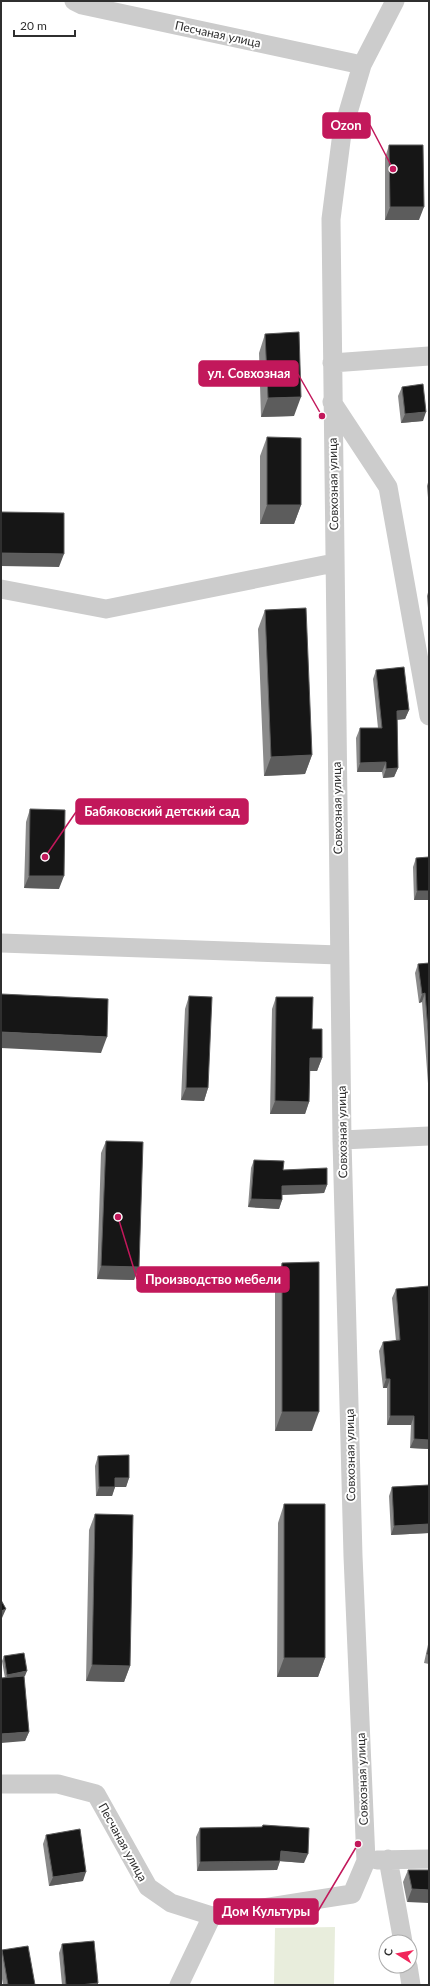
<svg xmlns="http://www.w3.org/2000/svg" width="430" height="1986" font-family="Lato,sans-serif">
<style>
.green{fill:#e8eddc}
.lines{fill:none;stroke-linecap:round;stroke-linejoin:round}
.minor{stroke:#ccc;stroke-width:19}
.wall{fill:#8a8a8a}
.shaded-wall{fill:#5c5c5c}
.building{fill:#161616;stroke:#5c5c5c}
.labels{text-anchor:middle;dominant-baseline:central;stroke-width:4;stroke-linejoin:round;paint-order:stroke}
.street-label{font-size:12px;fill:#2f2f2f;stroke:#fff}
.leader{fill:none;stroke:#c2185b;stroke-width:1.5}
.callout-dot{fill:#c2185b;stroke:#fff;stroke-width:1.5}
.callout{fill:#c2185b;stroke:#c2185b;stroke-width:1.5}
.callout-label{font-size:13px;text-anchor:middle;font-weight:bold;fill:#fff}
</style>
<rect width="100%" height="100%" fill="#fff"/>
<!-- green -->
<path class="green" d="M 335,1927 L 334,1985 L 274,1985 L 275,1928 Z"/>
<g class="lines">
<!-- minor -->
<path class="minor" d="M 74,1 L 82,5 L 362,65
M 332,363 L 429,356
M 332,402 L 388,487 L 429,716
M 1,589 L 106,609 L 334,563
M 1,943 L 339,955
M 342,1140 L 429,1136
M 1,1784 L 58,1784 L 96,1794 L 148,1887 L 171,1903 L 212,1916 L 352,1894 L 366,1861 L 353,1556 L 342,1140 L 331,219 L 342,133 L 362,65 L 395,1
M 388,1859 L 403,1942
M 377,1860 L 429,1859
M 408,1966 L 411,1985
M 179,1985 L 212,1916"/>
</g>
<!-- wall -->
<path class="wall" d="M 389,145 L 419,220 L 385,220 L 385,158 Z
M 265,334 L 294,416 L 261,417 L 259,353 Z
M 402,387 L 423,421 L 401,423 L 398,396 Z
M 267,437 L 301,505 L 294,524 L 260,524 L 260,456 Z
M 429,479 L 429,509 L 427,486 Z
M 429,589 L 429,620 L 427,596 Z
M 265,610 L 312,755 L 305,774 L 264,776 L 258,629 Z
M 376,670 L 409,710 L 405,719 L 397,720 L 398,768 L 394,777 L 383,778 L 382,772 L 357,772 L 356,738 L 360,728 L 378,728 L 373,679 Z
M 30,809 L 59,889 L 24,888 L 26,822 Z
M 429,857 L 429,900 L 414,900 L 413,867 L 416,858 Z
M 429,963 L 429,1097 L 422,1002 L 419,1003 L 415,973 L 418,964 Z
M 189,996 L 208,1088 L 204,1101 L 181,1100 L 185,1009 Z
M 276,997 L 312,1029 L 322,1058 L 317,1071 L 310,1071 L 309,1102 L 305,1114 L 270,1114 L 272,1009 Z
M 106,1141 L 139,1267 L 134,1280 L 97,1279 L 101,1153 Z
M 254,1160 L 327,1185 L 324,1193 L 282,1195 L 282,1200 L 279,1209 L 248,1207 L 251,1168 Z
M 282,1263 L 312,1431 L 275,1431 L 275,1282 Z
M 429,1286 L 429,1449 L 410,1448 L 411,1425 L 387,1425 L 387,1388 L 383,1388 L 379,1351 L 383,1342 L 396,1341 L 392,1298 L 396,1289 Z
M 98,1456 L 129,1478 L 126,1487 L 115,1487 L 112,1496 L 96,1496 L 95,1466 Z
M 429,1485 L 429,1533 L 391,1535 L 389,1496 L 392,1487 Z
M 284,1504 L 325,1658 L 318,1677 L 277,1677 L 278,1523 Z
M 95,1514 L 130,1666 L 124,1682 L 86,1681 L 89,1530 Z
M 429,1640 L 429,1664 L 424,1663 Z
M 4,1656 L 25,1676 L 24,1676 L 29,1732 L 25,1741 L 5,1678 L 2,1661 Z
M 263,1825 L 304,1863 L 280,1861 L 277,1870 L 197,1871 L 196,1837 L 200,1828 L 262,1827 Z
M 46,1835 L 83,1881 L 49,1886 L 43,1844 Z
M 408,1870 L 429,1870 L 407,1902 L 403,1882 Z
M 62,1944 L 98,1985 L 62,1985 L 59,1953 Z
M 2,1950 L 35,1985 L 3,1985 L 1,1973 L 1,1953 Z"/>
<!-- shaded-wall -->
<path class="shaded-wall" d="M 390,207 L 424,207 L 419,220 L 385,220 Z
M 301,397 L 294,416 L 261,417 L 268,398 Z
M 426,412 L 423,421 L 401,423 L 405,414 Z
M 267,505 L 301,505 L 294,524 L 260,524 Z
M 1,553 L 64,554 L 59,567 L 1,566 Z
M 409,710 L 405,719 L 394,720 L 397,711 Z
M 312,755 L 305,774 L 264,776 L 271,757 Z
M 386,762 L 382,772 L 357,772 L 360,763 Z
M 398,768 L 394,777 L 383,778 L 386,769 Z
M 29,876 L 64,876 L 59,889 L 24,888 Z
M 417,891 L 429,891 L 429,900 L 414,900 Z
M 425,993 L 422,1002 L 419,1003 L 422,994 Z
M 1,1032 L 107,1037 L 101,1053 L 1,1048 Z
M 310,1058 L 322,1058 L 317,1071 L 305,1071 Z
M 186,1088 L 208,1088 L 204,1101 L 181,1100 Z
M 275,1101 L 309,1102 L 305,1114 L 270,1114 Z
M 327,1185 L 324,1193 L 279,1195 L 282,1186 Z
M 251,1199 L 282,1200 L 279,1209 L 248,1207 Z
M 101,1266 L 139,1267 L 134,1280 L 97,1279 Z
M 386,1379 L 390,1379 L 387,1388 L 383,1388 Z
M 282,1412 L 319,1412 L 312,1431 L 275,1431 Z
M 390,1416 L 414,1416 L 411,1425 L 387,1425 Z
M 414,1439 L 429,1440 L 429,1449 L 410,1448 Z
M 115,1478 L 129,1478 L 126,1487 L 115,1487 L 112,1496 L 96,1496 L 99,1487 Z
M 429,1524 L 429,1533 L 391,1535 L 394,1526 Z
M 6,1609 L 2,1618 L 1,1619 L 1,1611 Z
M 284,1658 L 325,1658 L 318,1677 L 277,1677 Z
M 92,1665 L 130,1666 L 124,1682 L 86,1681 Z
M 27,1671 L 25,1676 L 6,1680 L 7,1675 Z
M 29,1732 L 25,1741 L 1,1743 L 1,1734 Z
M 281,1851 L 308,1854 L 304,1863 L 278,1861 Z
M 280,1861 L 277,1870 L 197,1871 L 200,1862 Z
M 86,1872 L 83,1881 L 49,1886 L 53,1877 Z
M 412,1889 L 429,1890 L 429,1903 L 407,1902 Z
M 98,1983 L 98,1985 L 80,1985 Z"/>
<!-- building -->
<path class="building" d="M 389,145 L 423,145 L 424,207 L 390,207 Z
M 299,332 L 301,397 L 268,398 L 265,334 Z
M 423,384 L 426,412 L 405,414 L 402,387 Z
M 267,437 L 301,438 L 301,505 L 267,505 Z
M 1,512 L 64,513 L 64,554 L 1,553 Z
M 306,608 L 312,755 L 271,757 L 265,610 Z
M 404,667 L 409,710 L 397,711 L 398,768 L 386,769 L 386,762 L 360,763 L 360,728 L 382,728 L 376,670 Z
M 30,809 L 65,810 L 64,876 L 29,876 Z
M 429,857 L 429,891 L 417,891 L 416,858 Z
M 429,963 L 429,1043 L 425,993 L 422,994 L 418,964 Z
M 1,994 L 108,999 L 107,1037 L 1,1032 Z
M 189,996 L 212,997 L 208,1088 L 186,1088 Z
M 276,997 L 313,997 L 312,1029 L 322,1029 L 322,1058 L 310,1058 L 309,1102 L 275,1101 Z
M 106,1141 L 143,1142 L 139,1267 L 101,1266 Z
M 254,1160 L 284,1161 L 283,1170 L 327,1168 L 327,1185 L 282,1186 L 282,1200 L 251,1199 Z
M 319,1262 L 319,1412 L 282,1412 L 282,1263 Z
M 429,1286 L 429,1440 L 414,1439 L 414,1416 L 390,1416 L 390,1379 L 386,1379 L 383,1342 L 400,1340 L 396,1289 Z
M 129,1455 L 129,1478 L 115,1478 L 115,1487 L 99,1487 L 98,1456 Z
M 429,1485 L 429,1524 L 394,1526 L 392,1487 Z
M 284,1504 L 325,1504 L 325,1658 L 284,1658 Z
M 95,1514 L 133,1515 L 130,1666 L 92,1665 Z
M 1,1600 L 6,1609 L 1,1611 Z
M 429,1646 L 429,1654 L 427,1654 Z
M 24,1653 L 27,1671 L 7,1675 L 4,1656 Z
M 24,1676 L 29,1732 L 1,1734 L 1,1678 Z
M 263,1825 L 309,1828 L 308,1854 L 281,1851 L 280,1861 L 200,1862 L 200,1828 L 262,1827 Z
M 80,1829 L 86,1872 L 53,1877 L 46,1835 Z
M 408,1870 L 429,1870 L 429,1890 L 412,1889 Z
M 94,1941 L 98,1983 L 80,1985 L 66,1985 L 62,1944 Z
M 28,1946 L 35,1985 L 8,1985 L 2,1950 Z"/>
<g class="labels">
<!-- street labels -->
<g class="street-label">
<text transform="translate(218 34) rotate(12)">Песчаная улица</text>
<text transform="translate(333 484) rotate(-91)">Совхозная улица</text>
<text transform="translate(337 808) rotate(-91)">Совхозная улица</text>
<text transform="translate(342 1132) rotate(-91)">Совхозная улица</text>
<text transform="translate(350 1455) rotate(-91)">Совхозная улица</text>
<text transform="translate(362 1779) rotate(-92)">Совхозная улица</text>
<text transform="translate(123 1842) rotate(61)">Песчаная улица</text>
</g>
</g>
<!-- callouts -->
<path class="leader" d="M393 169L370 125M322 416L298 374M45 857L76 812M118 1217L137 1279M358 1844L318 1911"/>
<g class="callout-dot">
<circle cx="393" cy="169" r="4"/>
<circle cx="322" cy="416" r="4"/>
<circle cx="45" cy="857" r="4"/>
<circle cx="118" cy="1217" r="4"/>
<circle cx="358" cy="1844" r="4"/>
</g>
<g class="callout">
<rect x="323" y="113" width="47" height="25" rx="4"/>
<rect x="199" y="361" width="99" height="25" rx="4"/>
<rect x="76" y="799" width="172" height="25" rx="4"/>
<rect x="137" y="1267" width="152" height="25" rx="4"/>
<rect x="214" y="1899" width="104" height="25" rx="4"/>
</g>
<g class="callout-label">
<text x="346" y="130">Ozon</text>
<text x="249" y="378">ул. Совхозная</text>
<text x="162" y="816">Бабяковский детский сад</text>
<text x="213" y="1284">Производство мебели</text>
<text x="266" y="1916">Дом Культуры</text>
</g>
<!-- border -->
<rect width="430" height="1986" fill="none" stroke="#2f2f2f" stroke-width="4"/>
<!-- north arrow -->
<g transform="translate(398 1954) rotate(281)"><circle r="19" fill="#ffffff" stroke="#acacac"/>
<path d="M0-3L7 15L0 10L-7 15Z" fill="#f1265b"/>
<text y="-6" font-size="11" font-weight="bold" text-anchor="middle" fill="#2f2f2f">С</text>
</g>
<!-- scale -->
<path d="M14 30v6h61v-6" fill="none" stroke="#2f2f2f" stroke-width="2"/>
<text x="20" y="30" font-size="12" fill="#2f2f2f" stroke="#ffffff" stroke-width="3" paint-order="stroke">20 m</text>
</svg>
